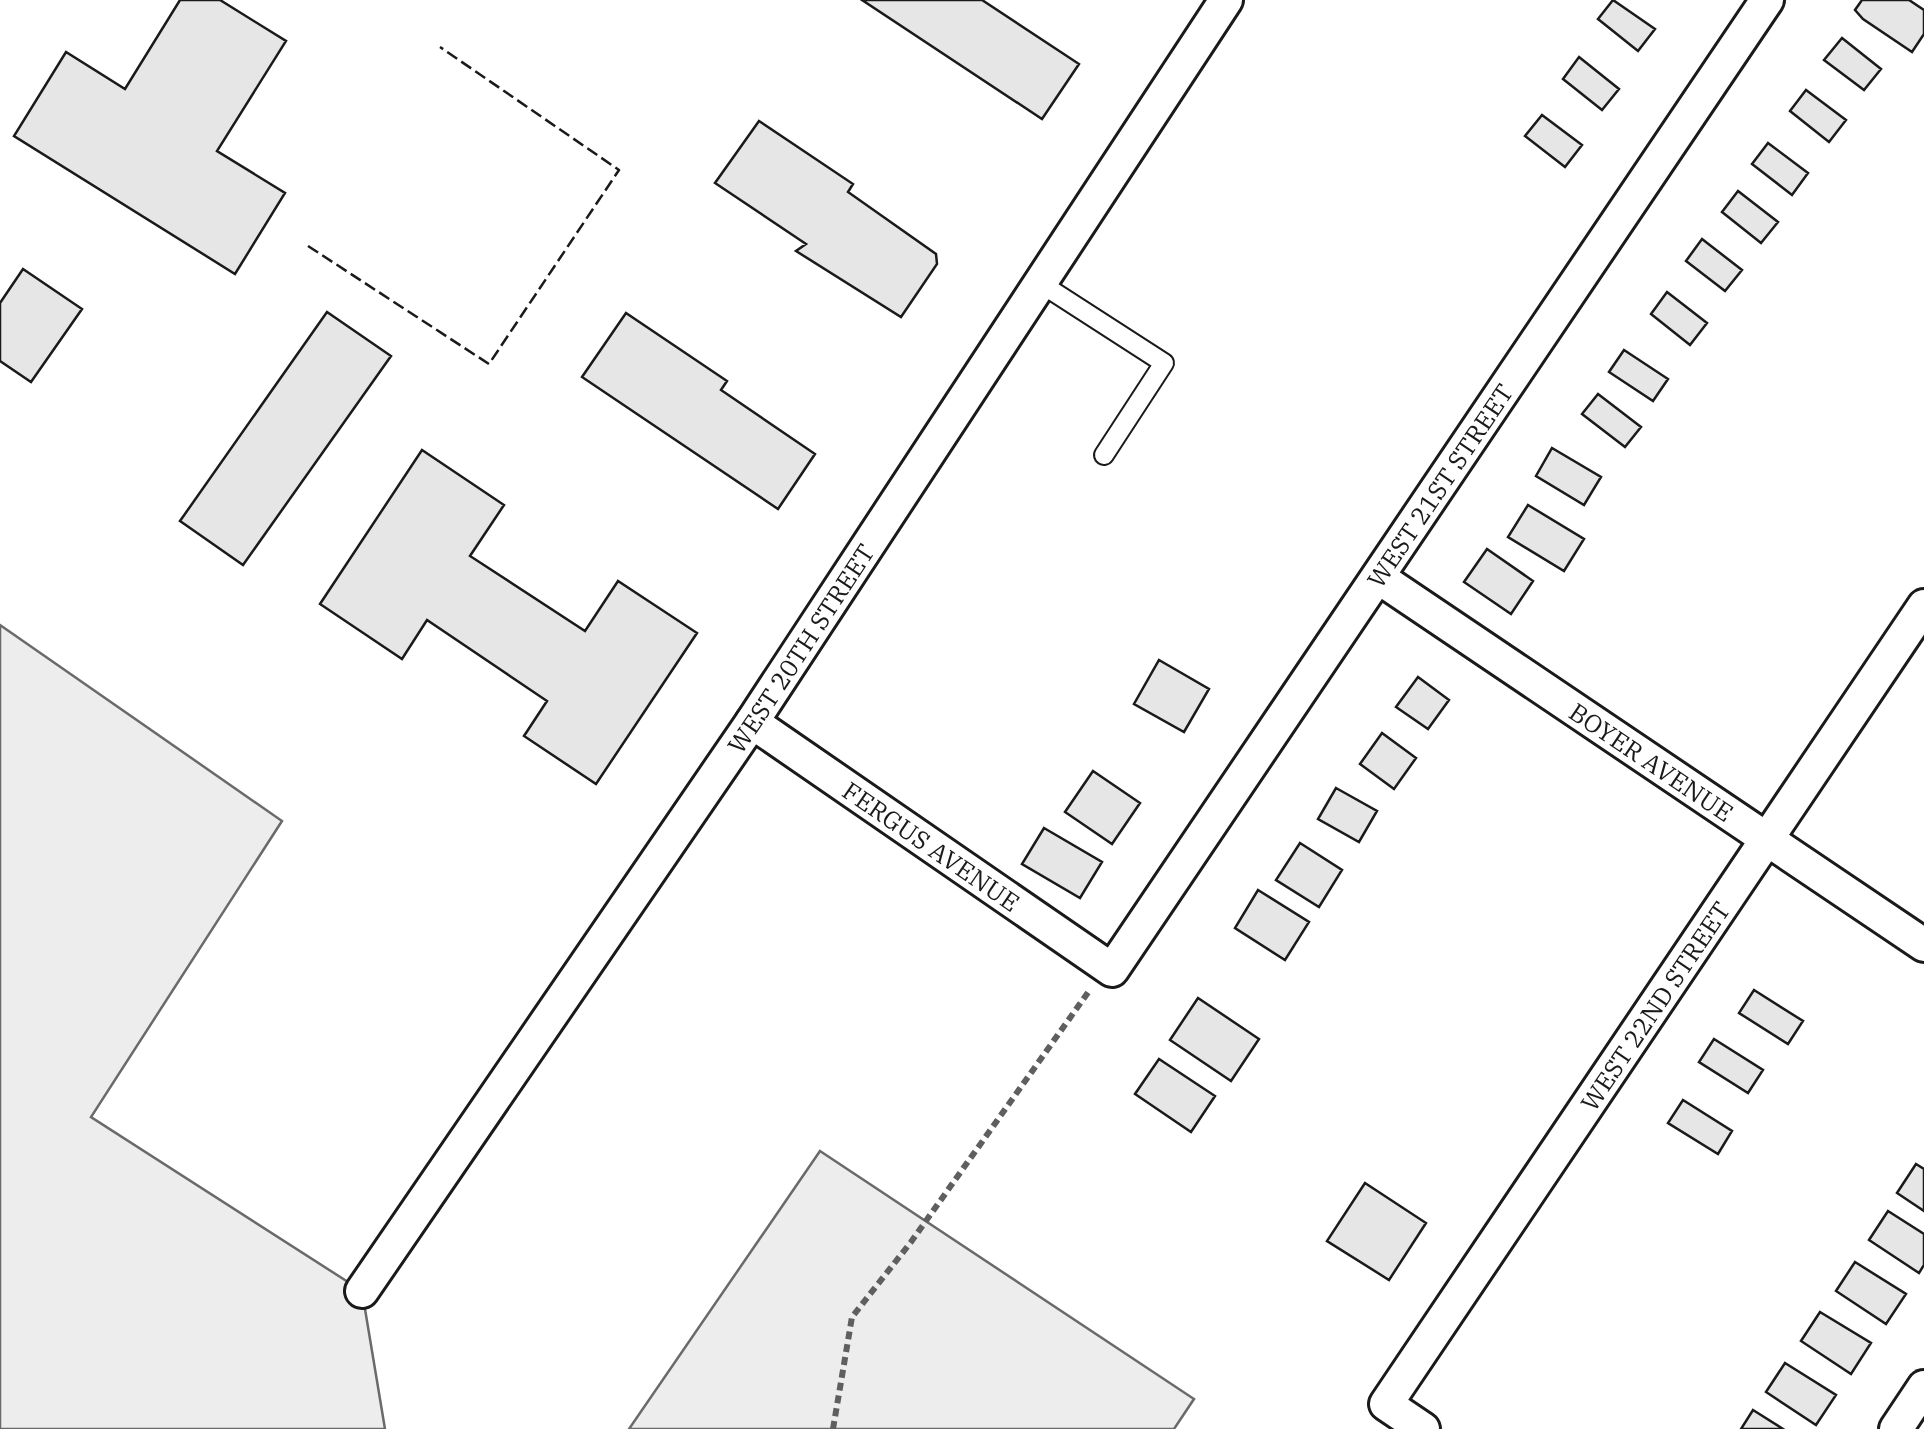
<svg xmlns="http://www.w3.org/2000/svg" width="1924" height="1429" font-family="'IBM Plex Serif',serif">
<style>
.built{fill:#ededed;stroke:#6a6a6a;stroke-width:2.5}
.building{fill:#e6e6e6;stroke:#1a1a1a;stroke-width:2.5}
.lines{fill:none;stroke-linecap:round;stroke-linejoin:round}
.lane-casing{stroke:#1a1a1a;stroke-width:22}
.street-casing{stroke:#1a1a1a;stroke-width:38}
.path{stroke:#5f5f5f;stroke-width:6;stroke-dasharray:8 5;stroke-linecap:butt}
.lane{stroke:#fff;stroke-width:18}
.street{stroke:#fff;stroke-width:32}
.fence{stroke:#1a1a1a;stroke-width:2.5;stroke-dasharray:12 5;stroke-linecap:butt}
.labels{text-anchor:middle;dominant-baseline:central;stroke-width:8;stroke-linejoin:round;paint-order:stroke}
.street-label{font-size:25px;fill:#1a1a1a;stroke:#fff}
</style>
<rect width="100%" height="100%" fill="#fff"/>
<!-- built -->
<path class="built" d="M 0,625 L 282,821 L 91,1117 L 362,1291 L 385,1429 L 0,1429 Z
M 820,1151 L 1194,1399 L 1174,1429 L 629,1429 Z"/>
<!-- building -->
<path class="building" d="M 180,0 L 220,0 L 286,41 L 217,151 L 285,193 L 235,274 L 14,136 L 66,52 L 125,89 Z
M 862,0 L 982,0 L 1079,64 L 1042,119 Z
M 1613,0 L 1655,29 L 1638,51 L 1598,19 Z
M 1862,0 L 1909,0 L 1924,10 L 1924,34 L 1912,52 L 1863,19 L 1855,10 Z
M 1842,38 L 1881,69 L 1864,90 L 1824,60 Z
M 1579,57 L 1619,89 L 1602,110 L 1563,79 Z
M 1806,90 L 1846,120 L 1829,142 L 1790,111 Z
M 1542,115 L 1582,145 L 1565,167 L 1525,136 Z
M 759,121 L 853,184 L 848,192 L 936,254 L 937,264 L 901,317 L 796,251 L 806,244 L 715,183 Z
M 1768,143 L 1808,173 L 1792,195 L 1752,164 Z
M 1738,191 L 1778,222 L 1761,243 L 1722,212 Z
M 1702,239 L 1742,270 L 1725,291 L 1686,261 Z
M 23,269 L 82,309 L 31,382 L 0,361 L 0,303 Z
M 1667,292 L 1707,323 L 1690,345 L 1651,314 Z
M 327,312 L 391,356 L 243,565 L 180,521 Z
M 626,313 L 727,381 L 721,390 L 815,454 L 778,509 L 582,377 Z
M 1624,350 L 1668,379 L 1653,401 L 1609,372 Z
M 1598,394 L 1641,427 L 1625,447 L 1582,414 Z
M 1552,448 L 1601,477 L 1584,505 L 1536,476 Z
M 422,450 L 504,505 L 470,556 L 585,631 L 618,581 L 697,633 L 596,784 L 524,736 L 547,701 L 427,620 L 402,659 L 320,604 Z
M 1528,505 L 1584,539 L 1564,571 L 1508,537 Z
M 1487,549 L 1533,581 L 1511,614 L 1464,582 Z
M 1159,660 L 1209,689 L 1184,732 L 1134,704 Z
M 1418,677 L 1449,700 L 1428,729 L 1396,707 Z
M 1382,733 L 1416,758 L 1394,789 L 1360,764 Z
M 1093,771 L 1140,803 L 1112,844 L 1065,812 Z
M 1336,788 L 1377,811 L 1359,842 L 1318,819 Z
M 1044,828 L 1102,862 L 1080,898 L 1022,864 Z
M 1300,843 L 1342,870 L 1319,907 L 1276,880 Z
M 1258,890 L 1309,922 L 1285,960 L 1235,928 Z
M 1754,990 L 1803,1021 L 1788,1044 L 1739,1013 Z
M 1198,998 L 1259,1039 L 1231,1081 L 1170,1040 Z
M 1714,1039 L 1763,1070 L 1748,1093 L 1699,1062 Z
M 1159,1059 L 1215,1096 L 1191,1132 L 1135,1094 Z
M 1683,1100 L 1732,1131 L 1718,1154 L 1668,1123 Z
M 1916,1164 L 1924,1169 L 1924,1211 L 1897,1193 Z
M 1365,1183 L 1426,1223 L 1389,1280 L 1327,1241 Z
M 1888,1211 L 1924,1234 L 1924,1265 L 1919,1273 L 1869,1240 Z
M 1855,1262 L 1906,1294 L 1886,1324 L 1836,1291 Z
M 1820,1312 L 1871,1343 L 1851,1374 L 1801,1341 Z
M 1785,1363 L 1836,1395 L 1816,1425 L 1766,1392 Z
M 1753,1410 L 1783,1429 L 1741,1429 Z"/>
<g class="lines">
<!-- lane casing -->
<g class="lane-casing">
<path id="lane" d="M 1040,283 L 1164,363 L 1104,455"/>
</g>
<!-- street casing -->
<g class="street-casing">
<g id="street">
<path id="s1" d="M 1378,577 L 1924,945"/>
<path id="s2" d="M 752,722 L 1112,970 L 1767,0"/>
<path id="s3" d="M 362,1291 L 752,722 L 1226,0"/>
<path id="s4" d="M 1423,1429 L 1386,1404 L 1924,606"/>
<path d="M 1896,1429 L 1924,1387"/>
</g>
</g>
<!-- path -->
<path class="path" d="M 833,1429 L 852,1317 L 911,1242 L 1089,991"/>
<!-- lane -->
<use href="#lane" class="lane"/>
<!-- street -->
<use href="#street" class="street"/>
<!-- fence -->
<path class="fence" d="M 308,246 L 489,364 L 619,170 L 440,47"/>
</g>
<g class="labels">
<!-- street labels -->
<g class="street-label">
<text stroke="none"><textPath href="#s2" startOffset="1022">WEST 21ST STREET</textPath></text>
<text stroke="none"><textPath href="#s3" startOffset="778">WEST 20TH STREET</textPath></text>
<text stroke="none"><textPath href="#s1" startOffset="330">BOYER AVENUE</textPath></text>
<text stroke="none"><textPath href="#s2" startOffset="218">FERGUS AVENUE</textPath></text>
<text stroke="none"><textPath href="#s4" startOffset="525">WEST 22ND STREET</textPath></text>
</g>
</g>
</svg>
